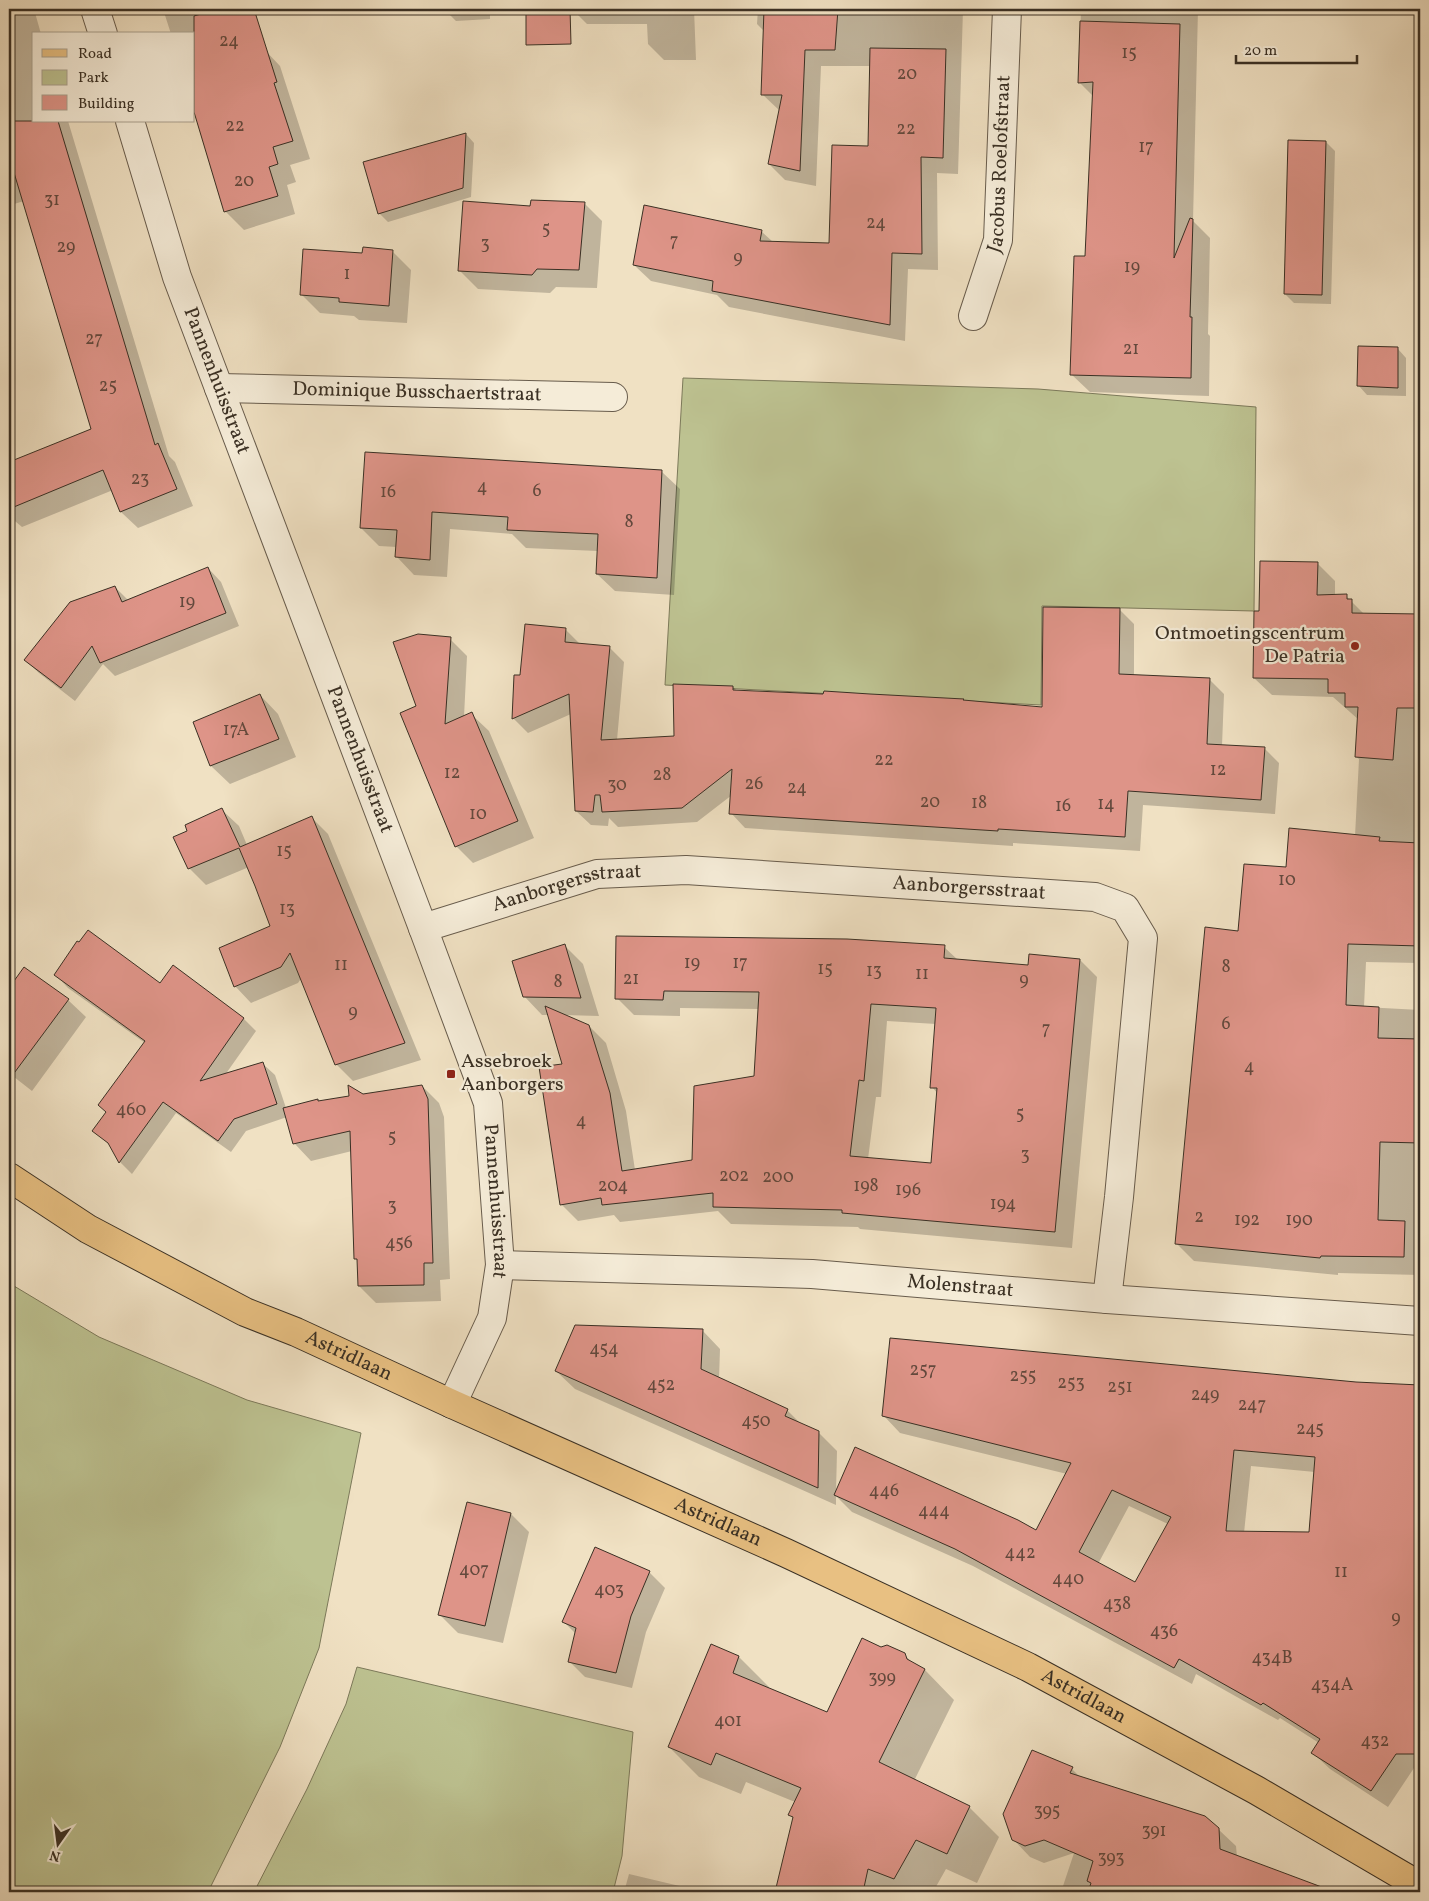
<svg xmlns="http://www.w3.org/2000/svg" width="1429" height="1901" font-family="Vollkorn,serif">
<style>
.green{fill:#bdc291;stroke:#7c795a}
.shadow{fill:#0003;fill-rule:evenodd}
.building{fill:#de9488;stroke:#3a3024;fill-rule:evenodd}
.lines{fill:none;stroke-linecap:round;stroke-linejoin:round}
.minor-casing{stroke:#685c4c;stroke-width:30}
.major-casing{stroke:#3a3024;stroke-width:30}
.minor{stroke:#f5ecd8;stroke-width:28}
.major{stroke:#e8c082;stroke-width:28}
.poi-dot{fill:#8f2418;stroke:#f5ecd8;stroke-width:2}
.labels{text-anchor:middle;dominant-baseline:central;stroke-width:4.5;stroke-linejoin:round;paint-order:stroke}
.number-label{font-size:18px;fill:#63493d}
.street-label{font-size:20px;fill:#3a3024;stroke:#f5ecd8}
.poi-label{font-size:20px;fill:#3a3024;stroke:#f5ecd8;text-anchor:end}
</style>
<rect width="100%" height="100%" fill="#f0e1c3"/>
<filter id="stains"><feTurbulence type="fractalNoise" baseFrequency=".004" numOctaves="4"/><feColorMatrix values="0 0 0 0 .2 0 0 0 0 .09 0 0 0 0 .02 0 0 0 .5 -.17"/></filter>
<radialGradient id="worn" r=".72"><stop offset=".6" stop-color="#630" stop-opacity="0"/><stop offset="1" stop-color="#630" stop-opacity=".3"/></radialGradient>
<!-- green -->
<path class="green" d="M 683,378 L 1038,389 L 1256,407 L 1254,611 L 1042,606 L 1041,705 L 665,685 Z
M 9,1283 L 99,1337 L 247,1400 L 361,1433 L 319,1648 L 280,1747 L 208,1892 L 9,1892 Z
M 357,1667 L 633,1732 L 622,1856 L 613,1892 L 254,1892 L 307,1789 L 346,1704 Z"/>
<!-- shadow -->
<path class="shadow" d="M 9,9 L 34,9 L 41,34 L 34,34 L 34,121 L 68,121 L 169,456 L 175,462 L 193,506 L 138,528 L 121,512 L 113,490 L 22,527 L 9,516 L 9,463 L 92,429 L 24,201 L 14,204 L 9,199 Z
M 163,9 L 232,9 L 255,87 L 262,47 L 280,66 L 310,159 L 290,165 L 296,182 L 287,185 L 295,214 L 244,230 L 226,212 L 194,108 L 194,34 L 171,34 Z
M 447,9 L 490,9 L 490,19 L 456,21 L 447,12 Z
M 572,9 L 694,9 L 696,60 L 664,60 L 648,44 L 647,24 L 587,24 Z
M 758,9 L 963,9 L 958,174 L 937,173 L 938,270 L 908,269 L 905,341 L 729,307 L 717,295 L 651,281 L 634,265 L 761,231 L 773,242 L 830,244 L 869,147 L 871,66 L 821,66 L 816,186 L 785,180 L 769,164 L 780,111 L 762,94 L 765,32 L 757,24 Z
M 1081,9 L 1198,9 L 1193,221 L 1210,238 L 1208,334 L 1210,336 L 1209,396 L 1090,392 L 1071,374 L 1086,257 L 1093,96 L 1079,82 Z
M 466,134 L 474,143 L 471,197 L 388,222 L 379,213 Z
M 1326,142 L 1335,151 L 1331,304 L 1294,303 L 1285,294 Z
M 584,203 L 602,221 L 597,288 L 556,287 L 550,293 L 478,289 L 459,270 L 532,207 Z
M 392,251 L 411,270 L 407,323 L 359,320 L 354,316 L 320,313 L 302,295 L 364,254 Z
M 1398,349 L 1406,358 L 1406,396 L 1367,395 L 1359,386 Z
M 366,454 L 662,472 L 680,489 L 674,595 L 615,591 L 597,574 L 598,551 L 526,548 L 512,534 L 450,529 L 447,577 L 414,575 L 397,557 L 397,547 L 379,546 L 361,528 Z
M 1317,563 L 1335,581 L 1335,596 L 1346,596 L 1365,615 L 1420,615 L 1420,963 L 1366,962 L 1364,1007 L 1420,1010 L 1420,1275 L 1338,1273 L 1338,1275 L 1194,1261 L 1176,1243 L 1239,932 L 1287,868 L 1355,836 L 1359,759 L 1356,757 L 1359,720 L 1333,697 L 1272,695 L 1254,678 L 1261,612 Z
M 208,568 L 221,582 L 239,626 L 115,676 L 103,664 L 75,701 L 39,673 L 25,660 L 115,587 L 128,600 Z
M 1119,609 L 1134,624 L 1134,676 L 1209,679 L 1224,694 L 1222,746 L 1264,748 L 1279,763 L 1275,814 L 1143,805 L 1140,851 L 1013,843 L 1013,846 L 745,828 L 731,813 L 732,795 L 697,822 L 618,827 L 609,818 L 608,826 L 591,825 L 576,811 L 571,714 L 528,733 L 513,718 L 521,676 L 565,629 L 580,644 L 609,647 L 624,662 L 617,740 L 675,737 L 733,687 L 737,691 L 1043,708 Z
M 450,639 L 467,656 L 464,717 L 471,714 L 489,731 L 534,838 L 473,863 L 456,846 L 417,707 Z
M 260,695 L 278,714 L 296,757 L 230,784 L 211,766 L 194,722 Z
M 222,810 L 239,826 L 247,845 L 312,818 L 328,834 L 421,1060 L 353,1081 L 336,1064 L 302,977 L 298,983 L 251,1003 L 235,986 L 272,927 L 249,867 L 206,885 L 189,868 L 189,832 Z
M 565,946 L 583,964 L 599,1016 L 564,1015 L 589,1026 L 606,1043 L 626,1111 L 635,1170 L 693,1161 L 755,1077 L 760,1009 L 680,1008 L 680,1016 L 634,1015 L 617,998 L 944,947 L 958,960 L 1029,966 L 1080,960 L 1097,977 L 1072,1248 L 860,1229 L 858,1227 L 731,1224 L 718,1211 L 620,1222 L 614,1215 L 578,1221 L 561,1204 L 564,1065 L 549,1015 L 542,1015 L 524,996 ZM 887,1021 L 936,1024 L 932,1087 L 938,1094 L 933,1164 L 868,1159 L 876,1097 L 881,1097 Z
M 173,967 L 244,1019 L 256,1031 L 225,1075 L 262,1063 L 275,1075 L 286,1108 L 422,1086 L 439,1103 L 444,1117 L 450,1279 L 440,1280 L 441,1301 L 376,1303 L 359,1286 L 358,1262 L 356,1259 L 352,1151 L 311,1161 L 295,1144 L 287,1117 L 246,1131 L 231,1152 L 176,1113 L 132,1174 L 120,1162 L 112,1147 L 94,1131 L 107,1113 L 145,1043 L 68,988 L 56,975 L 160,985 Z
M 24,968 L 68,1000 L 86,1017 L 32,1091 L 9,1073 L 9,990 Z
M 702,1330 L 720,1349 L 719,1379 L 787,1410 L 802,1425 L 818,1432 L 837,1451 L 836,1493 L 1036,1532 L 1067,1474 L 900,1433 L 884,1416 L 1356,1383 L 1420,1385 L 1420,1759 L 1388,1807 L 1330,1769 L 1313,1753 L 1319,1743 L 1280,1718 L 1278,1720 L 1196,1674 L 1192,1684 L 973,1566 L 852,1512 L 836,1496 L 836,1505 L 575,1389 L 556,1371 ZM 1251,1466 L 1315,1472 L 1310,1533 L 1244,1533 ZM 1129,1506 L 1168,1524 L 1136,1584 L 1098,1564 Z
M 511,1514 L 529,1532 L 503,1643 L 458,1633 L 439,1614 Z
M 649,1572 L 665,1588 L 646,1632 L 632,1688 L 585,1677 L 569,1661 L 576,1634 L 564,1622 Z
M 712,1646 L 739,1657 L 769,1687 L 768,1689 L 828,1714 L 881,1648 L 904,1654 L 914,1665 L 925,1670 L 954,1700 L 914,1781 L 969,1807 L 999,1837 L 977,1883 L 946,1869 L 933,1892 L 776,1892 L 794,1819 L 790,1814 L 795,1802 L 746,1782 L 741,1794 L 699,1777 L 669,1747 Z
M 1072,1769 L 1081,1778 L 1218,1829 L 1236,1846 L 1237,1857 L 1291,1888 L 1289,1892 L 1061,1892 L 1074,1853 L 1044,1863 L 1030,1857 L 1013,1839 Z
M 629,1874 L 688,1888 L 693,1892 L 624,1892 Z"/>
<!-- building -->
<path class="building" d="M 218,9 L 254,9 L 277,82 L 274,83 L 293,141 L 273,147 L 278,164 L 269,167 L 278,196 L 224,212 L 194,112 L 194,16 Z
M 526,9 L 570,9 L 571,44 L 526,45 Z
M 764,9 L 838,9 L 835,50 L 805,50 L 800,171 L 768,164 L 782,95 L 761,95 Z
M 1080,21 L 1180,24 L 1174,258 L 1190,218 L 1193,219 L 1190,317 L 1192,317 L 1191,378 L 1070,375 L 1074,256 L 1085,256 L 1093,82 L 1078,83 Z
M 870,48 L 946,49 L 943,158 L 921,157 L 922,254 L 892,253 L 890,325 L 712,291 L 713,281 L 633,265 L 644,205 L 762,230 L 760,241 L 829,243 L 832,145 L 868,146 Z
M 9,121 L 58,121 L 155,445 L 158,443 L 177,489 L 120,512 L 103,470 L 9,509 L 9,462 L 91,429 L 9,156 Z
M 466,133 L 463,188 L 378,214 L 363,162 Z
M 1288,140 L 1326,141 L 1322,295 L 1284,294 Z
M 531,200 L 585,202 L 579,270 L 537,269 L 532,275 L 458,271 L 463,201 L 530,206 Z
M 363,247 L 393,250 L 389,306 L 339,302 L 339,298 L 300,295 L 303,249 L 362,253 Z
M 1358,346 L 1398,347 L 1398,388 L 1357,386 Z
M 365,452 L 662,470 L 657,578 L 596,574 L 598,534 L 507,530 L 508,517 L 432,512 L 430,560 L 395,557 L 397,530 L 360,528 Z
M 1260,561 L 1318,562 L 1317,595 L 1347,594 L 1347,599 L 1352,599 L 1352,613 L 1420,614 L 1420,708 L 1397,708 L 1393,760 L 1355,757 L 1358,707 L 1345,707 L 1345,693 L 1328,693 L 1328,679 L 1253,678 L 1254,611 L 1259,611 Z
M 208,567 L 226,613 L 100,663 L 92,646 L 61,688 L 24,660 L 70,602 L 115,586 L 122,602 Z
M 1043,607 L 1120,608 L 1119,674 L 1210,678 L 1207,744 L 1265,747 L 1261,800 L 1128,791 L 1125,837 L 998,829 L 998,831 L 729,814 L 732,769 L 682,808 L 602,812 L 600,795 L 595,795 L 593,812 L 575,811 L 569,694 L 512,719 L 514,675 L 520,675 L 525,624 L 566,628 L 565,642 L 610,646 L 601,740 L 674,736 L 673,684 L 733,686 L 733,690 L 823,694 L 824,691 L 870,694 L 964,699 L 963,700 L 1042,707 Z
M 418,634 L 451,637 L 445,724 L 472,712 L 518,821 L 455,847 L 400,713 L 416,706 L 393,642 Z
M 260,694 L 279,739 L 210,766 L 193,722 Z
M 222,808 L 240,847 L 312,816 L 405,1043 L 335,1065 L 290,953 L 281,967 L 234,987 L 219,948 L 270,926 L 255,886 L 239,848 L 188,869 L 173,837 L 187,831 L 185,825 Z
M 1289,828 L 1380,837 L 1379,841 L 1420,843 L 1420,946 L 1348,944 L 1346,1005 L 1379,1007 L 1378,1038 L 1420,1039 L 1420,1143 L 1380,1142 L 1378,1220 L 1405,1221 L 1404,1257 L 1321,1256 L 1320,1258 L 1175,1244 L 1205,927 L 1238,931 L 1244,864 L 1286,867 Z
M 88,930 L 160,983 L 173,965 L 244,1018 L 200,1081 L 263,1062 L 277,1104 L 234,1119 L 218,1141 L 163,1102 L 119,1163 L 108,1143 L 92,1131 L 106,1112 L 98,1105 L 145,1041 L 54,975 L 77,941 L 79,942 Z
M 616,936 L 847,939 L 945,945 L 944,958 L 1028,965 L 1029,954 L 1080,959 L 1055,1232 L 842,1213 L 842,1210 L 713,1207 L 713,1193 L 602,1205 L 601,1198 L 560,1205 L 539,1067 L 562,1064 L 545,1006 L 589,1025 L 610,1093 L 622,1171 L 692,1160 L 694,1086 L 754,1076 L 759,992 L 664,991 L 663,1000 L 615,999 ZM 871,1004 L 936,1008 L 930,1088 L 937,1088 L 931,1163 L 850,1156 L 859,1080 L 864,1081 Z
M 565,944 L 581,998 L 523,997 L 512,961 Z
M 24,967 L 69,999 L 9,1080 L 9,988 Z
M 348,1085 L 363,1094 L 422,1085 L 428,1099 L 433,1263 L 424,1263 L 424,1285 L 358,1286 L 357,1259 L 354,1259 L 350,1131 L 293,1144 L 283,1108 L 318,1099 L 318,1101 L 349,1096 Z
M 575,1325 L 703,1329 L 701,1369 L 788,1409 L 785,1416 L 819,1431 L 818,1488 L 555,1371 Z
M 890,1338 L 1356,1382 L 1420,1385 L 1420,1448 L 1417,1512 L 1420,1512 L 1420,1754 L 1396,1754 L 1371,1791 L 1311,1753 L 1320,1739 L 1263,1703 L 1261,1705 L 1179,1659 L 1174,1668 L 955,1549 L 834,1495 L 855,1447 L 1018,1520 L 1036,1530 L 1071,1463 L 882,1416 ZM 1234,1450 L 1315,1457 L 1309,1532 L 1226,1531 ZM 1112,1490 L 1171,1517 L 1135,1582 L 1079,1552 Z
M 467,1502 L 511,1513 L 485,1626 L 438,1615 Z
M 595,1547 L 650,1571 L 631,1616 L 616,1673 L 568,1662 L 576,1628 L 562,1622 Z
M 862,1638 L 881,1647 L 887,1645 L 905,1653 L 907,1659 L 925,1669 L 879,1762 L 970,1806 L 947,1854 L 916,1840 L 894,1879 L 868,1869 L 863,1892 L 775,1892 L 793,1817 L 788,1815 L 801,1788 L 716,1753 L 711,1765 L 668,1747 L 711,1644 L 739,1656 L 733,1673 L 827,1712 Z
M 1032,1750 L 1073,1767 L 1070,1773 L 1205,1816 L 1219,1828 L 1220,1849 L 1327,1889 L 1326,1892 L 1088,1892 L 1091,1883 L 1087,1881 L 1093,1861 L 1044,1840 L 1025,1846 L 1012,1840 L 1003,1814 Z"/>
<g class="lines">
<!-- minor casing -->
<g class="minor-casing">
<g id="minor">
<path d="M 95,9 L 103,34"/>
<path id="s1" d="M 130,121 L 177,277 L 423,928 L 488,1103 L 500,1265 L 492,1318 L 452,1404"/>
<path id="s2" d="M 973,316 L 998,240 L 1007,9"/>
<path id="s3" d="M 219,388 L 613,397"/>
<path id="s4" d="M 423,928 L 597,874 L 686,870 L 1095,897 L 1125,908 L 1143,938 L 1119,1197 L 1107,1299"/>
<path id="s5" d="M 500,1265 L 812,1274 L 1107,1299 L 1420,1321"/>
</g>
</g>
<!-- major casing -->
<g class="major-casing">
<g id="major">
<path id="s6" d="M 9,1177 L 88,1229 L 245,1312 L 296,1332 L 452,1404 L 786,1553 L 1028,1667 L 1256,1790 L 1420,1886"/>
</g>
</g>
<!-- minor -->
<use href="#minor" class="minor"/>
<!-- major -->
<use href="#major" class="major"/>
</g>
<!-- markers -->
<g class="poi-dot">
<circle cx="1355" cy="646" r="5"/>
<rect x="446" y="1069" width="10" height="10" rx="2.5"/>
</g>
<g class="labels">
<!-- number labels -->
<g class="number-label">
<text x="229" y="41">24</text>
<text x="1129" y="53">15</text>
<text x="907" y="74">20</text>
<text x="235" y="126">22</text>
<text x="906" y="129">22</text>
<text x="1146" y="147">17</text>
<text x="244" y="181">20</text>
<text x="52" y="200">31</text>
<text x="876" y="223">24</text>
<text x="546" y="229">5</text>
<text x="674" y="241">7</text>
<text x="485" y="244">3</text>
<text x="66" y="247">29</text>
<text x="738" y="258">9</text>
<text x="1132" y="267">19</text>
<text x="347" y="274">1</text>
<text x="94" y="339">27</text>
<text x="1131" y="349">21</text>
<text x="108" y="386">25</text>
<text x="140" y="479">23</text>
<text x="482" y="487">4</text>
<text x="537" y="491">6</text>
<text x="388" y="492">16</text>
<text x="629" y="522">8</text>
<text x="187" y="602">19</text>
<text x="236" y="730">17A</text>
<text x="884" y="760">22</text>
<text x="1218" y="770">12</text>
<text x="452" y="773">12</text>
<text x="662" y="775">28</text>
<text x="754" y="784">26</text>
<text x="617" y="785">30</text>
<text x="797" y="788">24</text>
<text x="930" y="802">20</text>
<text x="979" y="803">18</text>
<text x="1106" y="804">14</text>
<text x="1063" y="806">16</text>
<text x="478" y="814">10</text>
<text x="284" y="851">15</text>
<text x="1287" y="880">10</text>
<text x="287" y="909">13</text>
<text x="692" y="963">19</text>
<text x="740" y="963">17</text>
<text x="341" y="965">11</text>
<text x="1226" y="967">8</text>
<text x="825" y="969">15</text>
<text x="874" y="971">13</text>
<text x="922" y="974">11</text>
<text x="631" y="979">21</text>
<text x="1024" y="980">9</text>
<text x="558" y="982">8</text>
<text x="353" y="1012">9</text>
<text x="1226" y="1024">6</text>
<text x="1046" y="1029">7</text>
<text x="1249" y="1067">4</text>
<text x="131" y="1110">460</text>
<text x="1020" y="1114">5</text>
<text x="581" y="1121">4</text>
<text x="392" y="1137">5</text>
<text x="1025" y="1155">3</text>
<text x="734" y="1176">202</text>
<text x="778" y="1177">200</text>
<text x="613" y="1186">204</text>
<text x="866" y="1186">198</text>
<text x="908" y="1190">196</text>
<text x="1003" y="1204">194</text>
<text x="392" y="1206">3</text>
<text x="1199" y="1217">2</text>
<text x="1247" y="1220">192</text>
<text x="1299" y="1220">190</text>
<text x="399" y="1243">456</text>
<text x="604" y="1349">454</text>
<text x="923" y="1370">257</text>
<text x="1023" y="1376">255</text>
<text x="1071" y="1383">253</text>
<text x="661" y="1385">452</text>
<text x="1120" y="1387">251</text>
<text x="1205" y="1395">249</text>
<text x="1252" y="1405">247</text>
<text x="756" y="1421">450</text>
<text x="1310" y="1429">245</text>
<text x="884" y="1491">446</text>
<text x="934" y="1511">444</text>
<text x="1020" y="1553">442</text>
<text x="474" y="1570">407</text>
<text x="1341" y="1572">11</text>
<text x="1068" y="1579">440</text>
<text x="609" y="1590">403</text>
<text x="1117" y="1604">438</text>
<text x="1396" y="1618">9</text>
<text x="1164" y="1631">436</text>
<text x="1272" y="1658">434B</text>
<text x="882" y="1678">399</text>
<text x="1332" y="1685">434A</text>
<text x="728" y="1721">401</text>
<text x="1375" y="1741">432</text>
<text x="1047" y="1811">395</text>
<text x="1154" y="1831">391</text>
<text x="1111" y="1858">393</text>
</g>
<!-- street labels -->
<g class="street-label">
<text stroke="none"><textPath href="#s2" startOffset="156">Jacobus Roelofstraat</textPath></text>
<text stroke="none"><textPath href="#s1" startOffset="274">Pannenhuisstraat</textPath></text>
<text stroke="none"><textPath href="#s3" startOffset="198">Dominique Busschaertstraat</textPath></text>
<text stroke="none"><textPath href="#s1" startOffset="679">Pannenhuisstraat</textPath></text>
<text stroke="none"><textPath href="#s4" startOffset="555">Aanborgersstraat</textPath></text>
<text stroke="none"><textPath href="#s4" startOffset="150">Aanborgersstraat</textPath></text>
<text stroke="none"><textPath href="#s1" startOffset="1144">Pannenhuisstraat</textPath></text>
<text stroke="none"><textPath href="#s5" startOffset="461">Molenstraat</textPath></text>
<text stroke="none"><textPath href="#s6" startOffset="385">Astridlaan</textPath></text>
<text stroke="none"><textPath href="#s6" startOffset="790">Astridlaan</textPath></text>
<text stroke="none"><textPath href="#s6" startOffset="1195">Astridlaan</textPath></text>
</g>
<!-- poi labels -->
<g class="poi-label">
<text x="1345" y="634">Ontmoetingscentrum<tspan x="1345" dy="23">De Patria</tspan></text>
<text x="461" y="1062" text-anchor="start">Assebroek<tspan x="461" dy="23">Aanborgers</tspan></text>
</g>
</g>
<!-- margin -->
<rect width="1429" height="1901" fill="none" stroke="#f0e1c3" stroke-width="30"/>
<rect x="10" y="10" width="1409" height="1881" fill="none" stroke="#3a3024" stroke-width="2.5"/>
<rect x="15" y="15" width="1399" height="1871" fill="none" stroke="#3a3024"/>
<!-- legend -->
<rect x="32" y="32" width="162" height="90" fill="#f5ecd8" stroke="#aaa190"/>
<rect x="42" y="49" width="25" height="8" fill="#e8c082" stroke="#aaa190"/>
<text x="78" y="58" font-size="15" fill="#3a3024">Road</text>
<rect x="42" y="70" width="25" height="15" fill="#bdc291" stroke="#aaa190"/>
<text x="78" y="82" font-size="15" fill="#3a3024">Park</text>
<rect x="42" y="95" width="25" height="15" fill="#de9488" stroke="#aaa190"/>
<text x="78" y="108" font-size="15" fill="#3a3024">Building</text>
<!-- north arrow -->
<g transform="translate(58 1844) rotate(194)" stroke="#f5ecd8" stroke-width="4" paint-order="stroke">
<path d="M0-4L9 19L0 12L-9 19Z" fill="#3a3024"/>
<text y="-8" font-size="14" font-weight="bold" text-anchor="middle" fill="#3a3024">N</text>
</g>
<!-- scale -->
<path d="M1236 55v8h121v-8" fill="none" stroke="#3a3024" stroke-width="2.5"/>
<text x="1244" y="55" font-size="15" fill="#3a3024" stroke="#f5ecd8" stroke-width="4" paint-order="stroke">20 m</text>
<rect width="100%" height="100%" filter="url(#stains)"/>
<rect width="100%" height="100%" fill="url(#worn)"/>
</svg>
